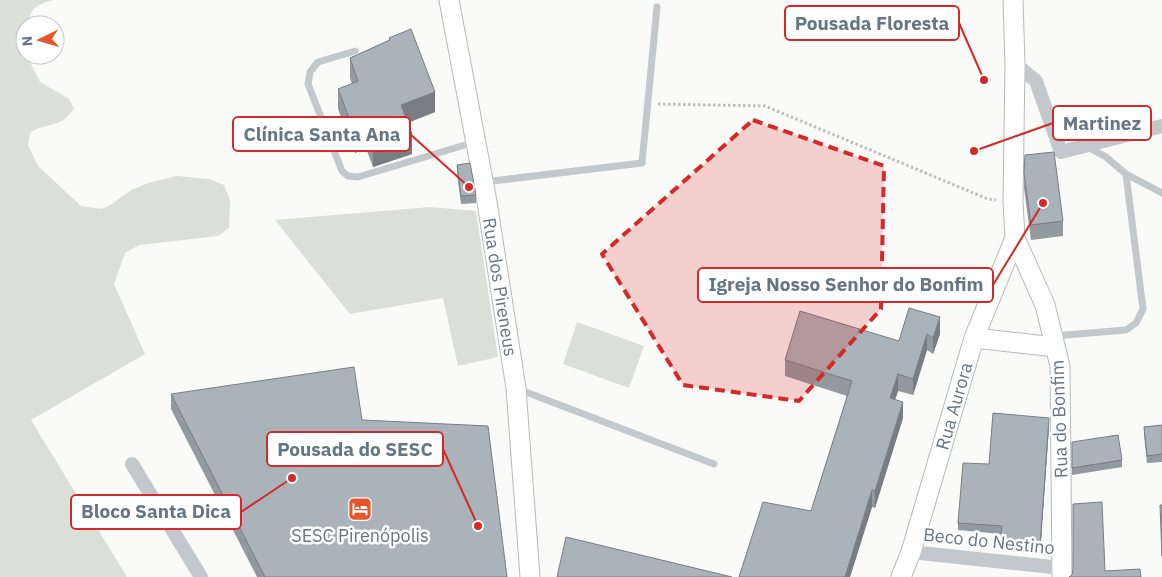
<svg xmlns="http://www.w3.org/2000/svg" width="1162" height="577" font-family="'IBM Plex Sans',sans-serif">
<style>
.green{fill:#dadfd7}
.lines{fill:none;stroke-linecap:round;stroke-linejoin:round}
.secondary-casing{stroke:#b3babf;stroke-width:21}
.path{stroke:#bbbfc2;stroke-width:3;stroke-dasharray:2.5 2.5;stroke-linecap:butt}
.lane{stroke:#c3c8cc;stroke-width:7}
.street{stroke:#c3c8cc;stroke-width:14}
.secondary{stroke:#fff;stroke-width:19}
.wall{fill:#929a9f}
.shaded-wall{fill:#777d82}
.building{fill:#aab3b9;stroke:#777d82}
.marked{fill:#d62828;fill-opacity:0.2;stroke:#d62828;stroke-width:4;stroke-dasharray:10 6;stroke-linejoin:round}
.labels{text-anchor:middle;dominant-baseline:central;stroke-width:5;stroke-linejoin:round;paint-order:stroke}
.street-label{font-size:18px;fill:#657683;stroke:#fff}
.poi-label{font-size:18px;fill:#657683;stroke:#fff}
.leader{fill:none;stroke:#d62828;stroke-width:2}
.callout-dot{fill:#d62828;stroke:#fff;stroke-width:2}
.callout{fill:#fff;stroke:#d62828;stroke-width:2}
.callout-label{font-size:19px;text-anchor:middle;font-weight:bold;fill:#657683}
</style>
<rect width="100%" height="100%" fill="#fafaf8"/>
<!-- green -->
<path class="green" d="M 0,0 L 54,0 C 40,3 28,8 29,25 L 25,25 L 25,55 L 33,55 L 31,64 L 40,82 L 69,99 L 74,109 C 71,112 68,116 65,119 C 54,127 41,124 30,133 L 28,145 L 38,166 L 81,206 L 102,209 L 112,204 L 131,190 L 148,183 L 177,176 L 209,179 L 224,185 L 230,200 L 229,228 L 218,236 L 139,245 L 125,253 L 114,284 L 145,354 L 31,420 L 127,577 L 0,577 Z
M 430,207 L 476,211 L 498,357 L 458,366 L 443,298 L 350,314 L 275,220 Z
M 577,322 L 644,346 L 629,388 L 563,364 Z"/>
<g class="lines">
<!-- secondary casing -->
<g class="secondary-casing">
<path id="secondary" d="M 449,0 L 486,196 L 516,388 L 530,577
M 1013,0 L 1015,64 L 1013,202 L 1015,238 L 1045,305 L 1060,366 L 1062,577
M 974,338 L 1055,347
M 901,577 L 911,552 L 974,338 L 1015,238"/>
</g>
<!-- path -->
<path class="path" d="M 658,104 L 765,106 L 988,199 L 996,200"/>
<!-- lane -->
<path class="lane" d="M 355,51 L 318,62 L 310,72 L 308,84 L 342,171 L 348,176 L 358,177 L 475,142
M 1126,174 L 1162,193
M 484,182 L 642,163 L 657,7
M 1053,336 L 1126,330 L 1136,323 L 1143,309 L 1126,174 L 1106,157 L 1088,147
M 518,389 L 714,464"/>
<!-- street -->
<path class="street" d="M 1015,64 L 1036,81 L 1061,152 L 1162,126
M 132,464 L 201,577
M 911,552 L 1062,568"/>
<!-- secondary -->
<use href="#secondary" class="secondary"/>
</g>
<!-- wall -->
<path class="wall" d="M 389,38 L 435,112 L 408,123 L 412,154 L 373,167 L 366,148 L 355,153 L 338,109 L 338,89 L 352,84 L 350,78 L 350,58 L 389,40 Z
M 1025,155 L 1063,221 L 1063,236 L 1031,240 L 1024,188 Z
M 457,165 L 476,195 L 476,203 L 461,204 L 457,173 Z
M 909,308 L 940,334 L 933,354 L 927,350 L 913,395 L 898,391 L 895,400 L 903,418 L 875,508 L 872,507 L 850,577 L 739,577 L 811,511 L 847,396 L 785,376 L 785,360 L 899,341 Z
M 171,394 L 362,420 L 507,577 L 257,577 L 171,409 Z
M 1162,425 L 1162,462 L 1147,463 L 1144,435 L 1144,427 Z
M 1049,426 L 1040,554 L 1000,550 L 1001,534 L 958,530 L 958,523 L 989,464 Z
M 1072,442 L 1122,460 L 1122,467 L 1072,475 Z"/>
<!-- shaded-wall -->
<path class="shaded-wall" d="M 435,92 L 435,112 L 401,125 L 401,105 Z
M 366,128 L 366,148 L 355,153 L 355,133 Z
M 412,134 L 412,154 L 373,167 L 373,147 Z
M 940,317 L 940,334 L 933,354 L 933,338 Z
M 927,334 L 927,350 L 913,395 L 913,379 Z
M 898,374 L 898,391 L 890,414 L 890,398 Z
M 903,402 L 903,418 L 875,508 L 875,491 Z
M 1049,418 L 1049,426 L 1040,554 L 1040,546 Z
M 872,490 L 872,507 L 850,577 L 845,577 Z"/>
<!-- building -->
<path class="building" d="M 411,29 L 435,92 L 401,105 L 412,134 L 373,147 L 366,128 L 355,133 L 338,89 L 358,81 L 350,58 L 390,40 L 389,38 Z
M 1054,152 L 1063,221 L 1031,225 L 1024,173 L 1025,155 Z
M 470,163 L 476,195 L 461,196 L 457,165 Z
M 909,308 L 940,317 L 933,338 L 927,334 L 913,379 L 898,374 L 890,398 L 903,402 L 875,491 L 872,490 L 845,577 L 739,577 L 763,502 L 811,511 L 852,381 L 785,360 L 800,311 L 899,341 Z
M 354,367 L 362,420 L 488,426 L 507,577 L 265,577 L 171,394 Z
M 993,413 L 1049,418 L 1040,546 L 1000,542 L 1002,526 L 958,523 L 963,463 L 989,464 Z
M 1162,425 L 1162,454 L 1147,456 L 1144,427 Z
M 1118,435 L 1122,460 L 1072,468 L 1072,442 Z
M 1102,502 L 1105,571 L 1140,569 L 1141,577 L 1069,577 L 1072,575 L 1073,569 L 1073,504 Z
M 1160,505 L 1162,505 L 1162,556 Z
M 566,537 L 732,577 L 557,577 Z"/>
<!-- marked area -->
<path class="marked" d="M 753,120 L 884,166 L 881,309 L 799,401 L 683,385 L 602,254 Z"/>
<!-- icons -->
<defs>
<g id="hotel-square" transform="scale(1.25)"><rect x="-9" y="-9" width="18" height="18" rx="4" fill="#e4572e" stroke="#fff"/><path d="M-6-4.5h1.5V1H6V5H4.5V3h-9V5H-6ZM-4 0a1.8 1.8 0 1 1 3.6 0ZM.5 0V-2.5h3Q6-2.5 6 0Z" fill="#fff"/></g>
</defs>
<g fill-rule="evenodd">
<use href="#hotel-square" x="360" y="509"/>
</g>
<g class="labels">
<!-- street labels -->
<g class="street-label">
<text transform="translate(500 287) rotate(81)">Rua dos Pireneus</text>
<text transform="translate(954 406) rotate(-74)">Rua Aurora</text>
<text transform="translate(1059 419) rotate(-92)">Rua do Bonfim</text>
<text transform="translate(989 541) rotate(6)">Beco do Nestino</text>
</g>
<!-- poi labels -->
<g class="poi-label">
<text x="360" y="535">SESC Pirenópolis</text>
</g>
</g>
<!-- callouts -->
<path class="leader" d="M984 80L959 23M974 151L1053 123M469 187L410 134M1043 203L993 285M478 526L443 449M292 478L241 512"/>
<g class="callout-dot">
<circle cx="984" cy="80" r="5"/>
<circle cx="974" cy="151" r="5"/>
<circle cx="469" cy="187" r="5"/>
<circle cx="1043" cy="203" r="5"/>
<circle cx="478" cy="526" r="5"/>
<circle cx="292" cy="478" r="5"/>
</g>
<g class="callout">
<rect x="785" y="6" width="174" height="34" rx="5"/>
<rect x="1053" y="106" width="98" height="34" rx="5"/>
<rect x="233" y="117" width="177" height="34" rx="5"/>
<rect x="698" y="268" width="295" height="34" rx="5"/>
<rect x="267" y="432" width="176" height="34" rx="5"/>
<rect x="71" y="495" width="170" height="34" rx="5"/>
</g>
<g class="callout-label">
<text x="872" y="30">Pousada Floresta</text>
<text x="1102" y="130">Martinez</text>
<text x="322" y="141">Clínica Santa Ana</text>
<text x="846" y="291">Igreja Nosso Senhor do Bonfim</text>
<text x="355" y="456">Pousada do SESC</text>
<text x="156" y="518">Bloco Santa Dica</text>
</g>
<!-- north arrow -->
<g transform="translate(40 40) rotate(265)"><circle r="24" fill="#ffffff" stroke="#c1c8cd"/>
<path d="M0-4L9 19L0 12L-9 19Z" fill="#e4572e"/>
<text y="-8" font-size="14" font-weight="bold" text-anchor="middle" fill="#657683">N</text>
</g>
</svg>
